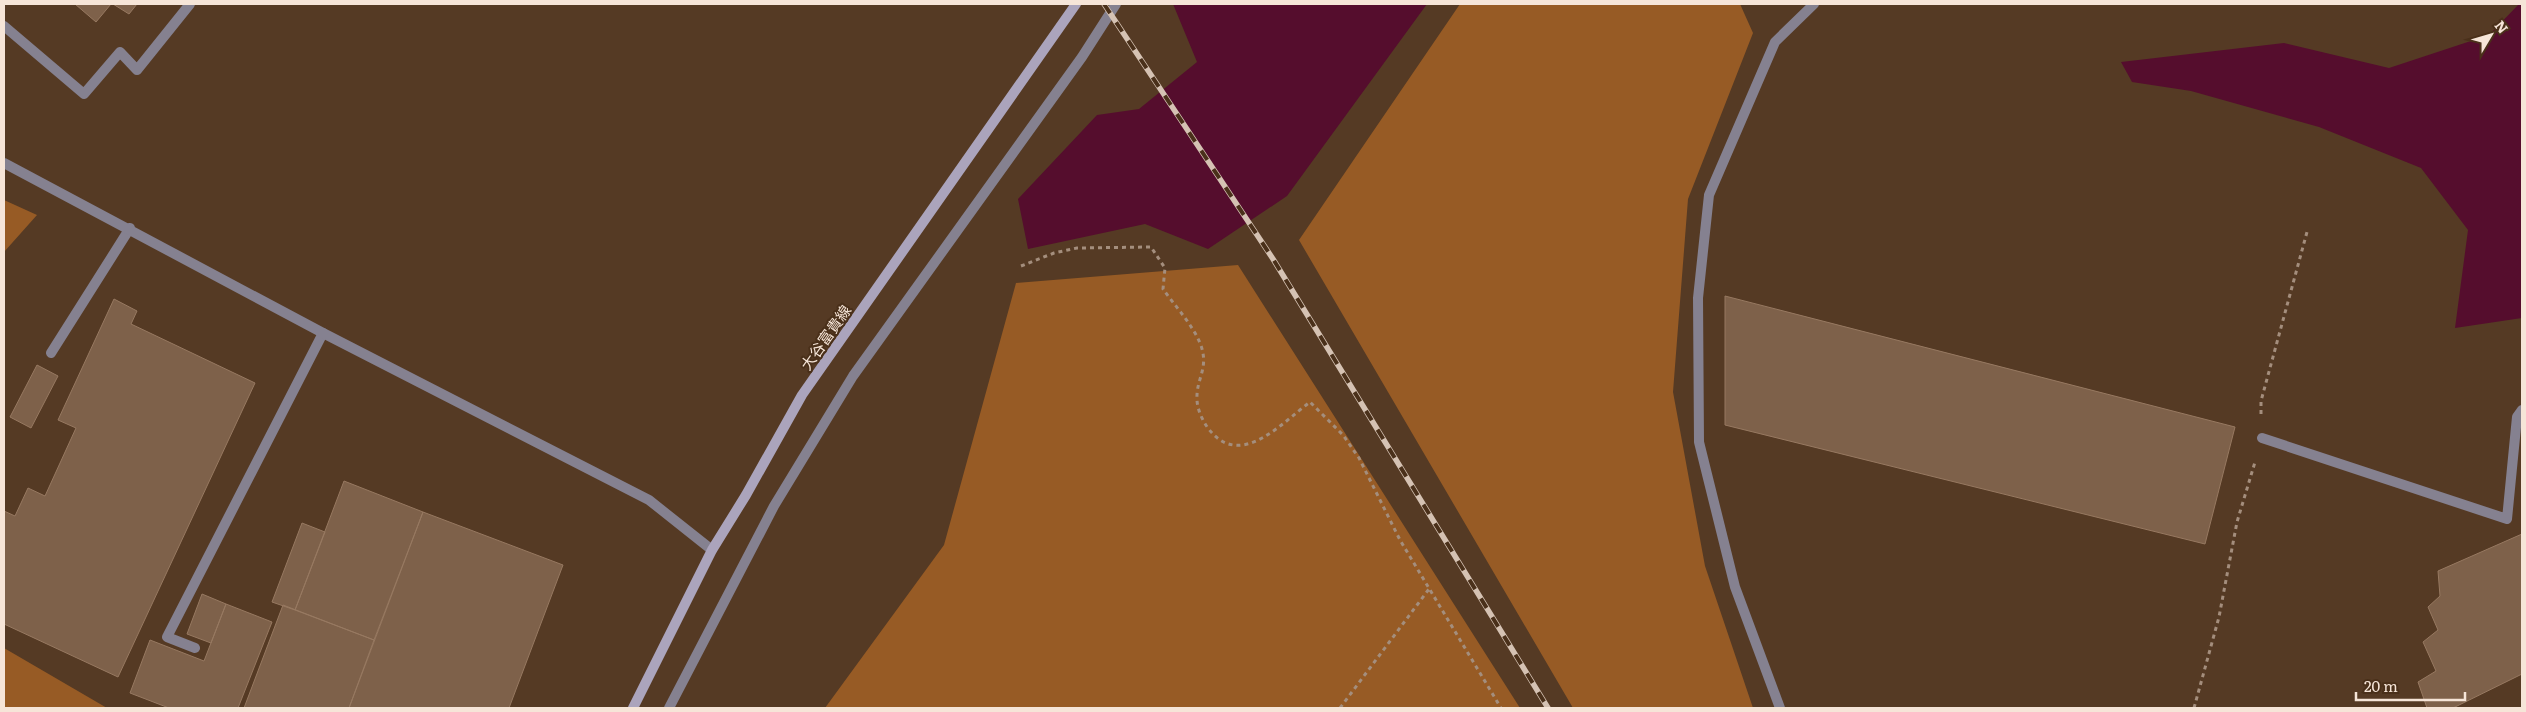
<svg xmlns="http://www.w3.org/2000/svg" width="2526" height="712" font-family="Literata,'Noto Sans JP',serif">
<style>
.green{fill:#975b25}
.water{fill:#550d2d}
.building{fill:#7e614a;stroke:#977961}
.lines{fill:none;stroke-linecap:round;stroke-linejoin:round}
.path{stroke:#a48e7d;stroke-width:3;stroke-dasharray:4 4;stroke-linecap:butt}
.service{stroke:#858190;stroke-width:10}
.pedestrian{stroke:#858190;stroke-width:10}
.minor{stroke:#858190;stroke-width:10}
.secondary{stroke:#aba4bc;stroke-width:10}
.rail-casing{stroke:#d5c2b3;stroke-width:5.5}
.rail{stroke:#4a301a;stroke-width:4;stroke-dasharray:11;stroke-linecap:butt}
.labels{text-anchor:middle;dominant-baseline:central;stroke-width:4;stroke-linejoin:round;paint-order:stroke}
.street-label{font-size:15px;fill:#f6e5d8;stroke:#4a301a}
</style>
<rect width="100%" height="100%" fill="#553a24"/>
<!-- green -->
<path class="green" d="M 1460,4 L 1740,4 L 1753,33 L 1688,199 L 1673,392 L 1705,566 L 1753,708 L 1573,708 L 1299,240 Z
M 4,200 L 37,215 L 4,252 Z
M 1238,265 L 1520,708 L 825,708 L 944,545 L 1016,283 Z
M 4,648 L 107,708 L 4,708 Z"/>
<!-- water -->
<path class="water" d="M 1173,4 L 1427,4 L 1287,196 L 1208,249 L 1145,224 L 1028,249 L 1018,199 L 1097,115 L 1139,109 L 1197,62 Z
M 2519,4 L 2522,4 L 2522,318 L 2455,328 L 2468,230 L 2421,168 L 2319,127 L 2191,91 L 2132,82 L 2121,62 L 2284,43 L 2389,68 L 2489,35 Z"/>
<!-- building -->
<path class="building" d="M 75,4 L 111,4 L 96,22 Z
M 113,4 L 137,4 L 129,14 Z
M 1725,296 L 2235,427 L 2205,544 L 1725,425 Z
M 114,299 L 137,311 L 131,324 L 255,383 L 118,677 L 4,624 L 4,511 L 15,516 L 28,488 L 45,496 L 76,428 L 58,420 Z
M 37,365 L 58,376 L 31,428 L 10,417 Z
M 344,481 L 423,512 L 374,640 L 295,610 Z
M 423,512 L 563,565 L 509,708 L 349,708 Z
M 302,523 L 325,532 L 295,610 L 272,602 Z
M 2522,534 L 2522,674 L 2453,708 L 2427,708 L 2418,682 L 2436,671 L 2423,642 L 2438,630 L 2428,607 L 2440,596 L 2438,571 Z
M 202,594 L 226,604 L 211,643 L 187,634 Z
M 226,604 L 272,622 L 238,708 L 169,708 L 130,693 L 150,640 L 204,661 Z
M 283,605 L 374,640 L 349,708 L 244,708 Z"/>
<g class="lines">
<!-- path -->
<path class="path" d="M 1021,266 L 1054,253 L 1077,248 L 1151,247 L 1165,268 L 1163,289 C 1175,306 1192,324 1200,343 C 1210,368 1196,378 1197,399 C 1197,411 1205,426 1213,434 C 1244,466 1283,422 1310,402 L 1343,435 L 1359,458 L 1400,540 L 1501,708
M 2261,414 L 2261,401 L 2307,232
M 1340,708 L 1429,589
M 2194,708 L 2219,617 L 2237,522 L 2255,462"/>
<!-- service -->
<path class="service" d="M 4,26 L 84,94 L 120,52 L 137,70 L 190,4
M 51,353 L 130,228
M 195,648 L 167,637 L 323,333"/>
<!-- pedestrian -->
<path class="pedestrian" d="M 669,708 L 774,506 L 853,376 L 1082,57 L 1116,4"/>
<!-- minor -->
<path class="minor" d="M 4,163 L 323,333 L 649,500 L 712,550
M 2262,438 L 2507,519 L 2517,417 L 2522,410
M 1780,708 L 1735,587 L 1699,442 L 1698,298 L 1709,195 L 1775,42 L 1814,4"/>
<!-- secondary -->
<path class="secondary" d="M 633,708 L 712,550 L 746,495 L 802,395 L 1076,4"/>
<!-- rail casing -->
<g class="rail-casing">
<path id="rail" d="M 1104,4 L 1273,259 L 1548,708"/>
</g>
<!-- rail -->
<use href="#rail" class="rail"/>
</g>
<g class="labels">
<!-- street labels -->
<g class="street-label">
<text transform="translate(825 337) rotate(-55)">大谷富貴線</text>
</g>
</g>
<!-- border -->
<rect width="2526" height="712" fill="none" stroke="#f6e5d8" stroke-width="10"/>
<!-- north arrow -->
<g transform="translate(2491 35) rotate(52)" stroke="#4a301a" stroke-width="4" paint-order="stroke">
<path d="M0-4L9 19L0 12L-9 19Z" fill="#f6e5d8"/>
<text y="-8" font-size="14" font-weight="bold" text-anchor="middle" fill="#f6e5d8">N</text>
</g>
<!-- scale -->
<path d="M2356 692v8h109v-8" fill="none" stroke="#f6e5d8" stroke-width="2.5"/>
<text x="2364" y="692" font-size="15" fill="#f6e5d8" stroke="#4a301a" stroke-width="4" paint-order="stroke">20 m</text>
</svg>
